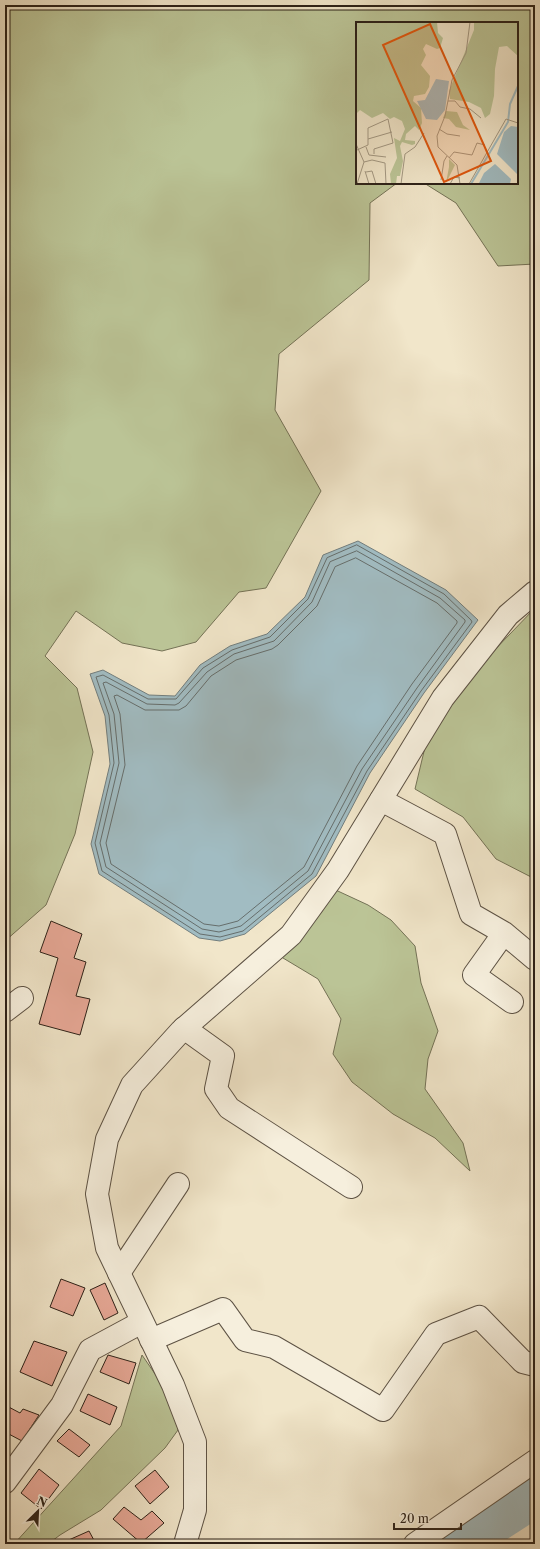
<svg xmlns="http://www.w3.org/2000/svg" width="540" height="1549" font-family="'Libre Caslon Text',serif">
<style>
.green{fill:#bbc496;stroke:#747256}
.water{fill:#a1bcc2;stroke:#727e7e}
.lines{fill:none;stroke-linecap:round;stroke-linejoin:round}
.shore{stroke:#666e6c;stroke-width:1}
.river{stroke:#a1bcc2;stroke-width:40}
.building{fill:#e9a998;stroke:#2c2017}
.minor-casing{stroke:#5d5244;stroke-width:24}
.tertiary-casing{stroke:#5d5244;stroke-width:24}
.minor{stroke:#f6efdd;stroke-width:22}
.tertiary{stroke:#f6efdd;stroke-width:22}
.inset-river{fill:none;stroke:#a1bcc2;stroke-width:2}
.inset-road{fill:none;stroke:#a29782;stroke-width:1}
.view{fill:#df560d;fill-opacity:0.15;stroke:#df560d;stroke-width:2}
.inset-edge{fill:none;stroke:#2c2017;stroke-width:2}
</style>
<rect width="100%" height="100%" fill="#f1e6ca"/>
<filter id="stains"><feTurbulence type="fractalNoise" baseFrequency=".005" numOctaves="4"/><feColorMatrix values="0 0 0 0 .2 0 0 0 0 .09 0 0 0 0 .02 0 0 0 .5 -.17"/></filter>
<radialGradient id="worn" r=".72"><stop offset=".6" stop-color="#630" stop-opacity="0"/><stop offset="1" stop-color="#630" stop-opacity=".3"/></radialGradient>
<!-- green -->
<path class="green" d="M 5,5 L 535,5 L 535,264 L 498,266 L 456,203 L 424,183 L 517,183 L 517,23 L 357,23 L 357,183 L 397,183 L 370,203 L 369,280 L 279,354 L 275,410 L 321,491 L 266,588 L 239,592 L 196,642 L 162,651 L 122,643 L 76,611 L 45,656 L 77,688 L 93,752 L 75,834 L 46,905 L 5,941 Z
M 535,608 L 535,879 L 496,859 L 463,817 L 415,789 L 433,714 Z
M 327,886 L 368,905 L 391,920 L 415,946 L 421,983 L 438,1031 L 428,1059 L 425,1089 L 463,1143 L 470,1171 L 435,1138 L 393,1114 L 352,1082 L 333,1054 L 341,1019 L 318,979 L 263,946 Z
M 142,1355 L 164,1387 L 175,1414 L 178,1430 L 165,1448 L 101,1510 L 60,1535 L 48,1544 L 14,1544 L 121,1426 Z"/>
<!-- water -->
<path class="water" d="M 358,541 L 446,590 L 478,620 L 424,693 L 370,773 L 316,876 L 245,934 L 220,941 L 199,938 L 99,874 L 91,844 L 110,764 L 105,716 L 90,674 L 103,670 L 149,695 L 175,696 L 200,665 L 230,646 L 267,634 L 305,597 L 323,555 Z"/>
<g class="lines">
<!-- shore -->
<path class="shore" d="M 357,545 L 444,594 L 471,620 L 472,622 L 421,691 L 367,771 L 312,874 L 243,931 L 220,937 L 200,934 L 102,871 L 95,843 L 114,763 L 109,715 L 96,677 L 103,675 L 148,699 L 176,699 L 203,668 L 232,650 L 270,637 L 308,599 L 327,558 Z
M 357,551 L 440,598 L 465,620 L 465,622 L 417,688 L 362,769 L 308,871 L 241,926 L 219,932 L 202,929 L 106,867 L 100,843 L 119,763 L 114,714 L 103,683 L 106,682 L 147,704 L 175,705 L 179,703 L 207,672 L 234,654 L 274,641 L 312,602 L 330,562 Z
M 356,558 L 437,603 L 457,621 L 457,623 L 412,684 L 357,766 L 304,867 L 238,921 L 219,926 L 204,924 L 111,864 L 106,843 L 125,765 L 120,714 L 114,696 L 117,695 L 145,710 L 179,710 L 186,706 L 211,676 L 236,660 L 272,649 L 278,645 L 317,606 L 335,567 Z"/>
<!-- river -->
<path class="river" d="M 463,1544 L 523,1505 L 522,1503 L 535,1493"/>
</g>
<!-- building -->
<path class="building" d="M 51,921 L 82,934 L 74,958 L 86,962 L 76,996 L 90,999 L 80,1035 L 39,1024 L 58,958 L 40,952 Z
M 61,1279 L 85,1288 L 73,1316 L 50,1307 Z
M 105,1283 L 118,1313 L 104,1320 L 90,1290 Z
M 34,1341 L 67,1352 L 52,1386 L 20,1372 Z
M 108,1355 L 136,1363 L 129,1384 L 100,1372 Z
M 88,1394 L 117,1407 L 110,1425 L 80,1411 Z
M 5,1405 L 20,1413 L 23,1409 L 39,1415 L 22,1441 L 5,1432 Z
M 69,1429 L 90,1445 L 79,1457 L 57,1441 Z
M 39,1469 L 59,1485 L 41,1509 L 21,1493 Z
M 155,1470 L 169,1487 L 150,1504 L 135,1486 Z
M 124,1507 L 141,1520 L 152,1511 L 164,1523 L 141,1543 L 113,1519 Z
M 89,1531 L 96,1544 L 62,1544 L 62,1543 Z"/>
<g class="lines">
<!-- minor casing -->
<g class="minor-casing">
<path id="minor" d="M 381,800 L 445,834 L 471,914 L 504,933 L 535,959
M 504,933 L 474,975 L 512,1002
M 5,1011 L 22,998
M 184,1028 L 223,1056 L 216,1089 L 229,1108 L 351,1187
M 119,1273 L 178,1184
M 151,1340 L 223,1309 L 245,1340 L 274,1347 L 383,1410 L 436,1334 L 479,1317 L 523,1362 L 535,1365
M 5,1482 L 62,1405 L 90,1350 L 142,1322
M 415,1544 L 535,1461"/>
</g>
<!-- tertiary casing -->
<g class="tertiary-casing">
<path id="tertiary" d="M 185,1544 L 195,1510 L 195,1442 L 173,1385 L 107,1248 L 97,1194 L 107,1139 L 132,1085 L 181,1031 L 291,935 L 338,870 L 443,698 L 508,615 L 535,592"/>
</g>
<!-- minor -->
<use href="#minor" class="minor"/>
<!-- tertiary -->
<use href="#tertiary" class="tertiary"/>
</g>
<!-- overview -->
<g transform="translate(356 22)">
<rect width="162" height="162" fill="#f1e6ca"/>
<path d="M 0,0 L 81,0 L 82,11 L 87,16 L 84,26 L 81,27 L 70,22 L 67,27 L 70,33 L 65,43 L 74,54 L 73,65 L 69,72 L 58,74 L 57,79 L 65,86 L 66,101 L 63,108 L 59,104 L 50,112 L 49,118 L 59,119 L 59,122 L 56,123 L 46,120 L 44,124 L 47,139 L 44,154 L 41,154 L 40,162 L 35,162 L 34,152 L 41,136 L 38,116 L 44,119 L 49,107 L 46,99 L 38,95 L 34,97 L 27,91 L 16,96 L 4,88 L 0,92 ZM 118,0 L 162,0 L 162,34 L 151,24 L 143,25 L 139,47 L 138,74 L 134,92 L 129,96 L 125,86 L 113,80 L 94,77 L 93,69 L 118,8 ZM 90,89 L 101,90 L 107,103 L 114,108 L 100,105 L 93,97 L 87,96 ZM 93,137 L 99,143 L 90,161 L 93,145 Z" fill="#bbc496"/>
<path d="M 80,57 L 93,59 L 89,88 L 81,98 L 70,97 L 61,79 L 69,78 ZM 155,104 L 162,105 L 162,153 L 141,132 L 148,110 ZM 139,142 L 155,157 L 154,162 L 123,161 L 128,151 Z" fill="#a1bcc2"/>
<path class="inset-river" d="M 115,162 L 152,100 L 154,82 L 162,64"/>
<path class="inset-road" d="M 92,79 L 99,79 L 104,85 L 114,87 L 125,96M 83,107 L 91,112 L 104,114M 12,117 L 36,110M 0,122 L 8,140 L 1,162M 10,125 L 13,133 L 30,135M 1,128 L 12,123 L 12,106 L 32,97 L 37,121 L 18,127 L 18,132M 93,136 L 98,130 L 116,133 L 121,121 L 129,123M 8,140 L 16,138 L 29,141 L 30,162M 9,149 L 13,162M 10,150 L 16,149 L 20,162M 85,158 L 88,139 L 91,134M 45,162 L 49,132 L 59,125 L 68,111M 94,162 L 98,155 L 104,156M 104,162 L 101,143 L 82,125 L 81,114 L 89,94 L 96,58 L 110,31 L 114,0M 113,162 L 150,97 L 162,101"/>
<path class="view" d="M 74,2 L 135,139 L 88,160 L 27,23 Z"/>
<rect width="162" height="162" class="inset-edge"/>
</g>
<!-- margin -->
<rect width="540" height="1549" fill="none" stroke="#f1e6ca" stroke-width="20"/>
<rect x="6" y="6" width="528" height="1537" fill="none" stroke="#2c2017" stroke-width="2"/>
<rect x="10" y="10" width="520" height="1529" fill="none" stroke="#2c2017"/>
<!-- north arrow -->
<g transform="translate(38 1511) rotate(24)" stroke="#f6efdd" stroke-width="3" paint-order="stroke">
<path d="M0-3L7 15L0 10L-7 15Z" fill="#2c2017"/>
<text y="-6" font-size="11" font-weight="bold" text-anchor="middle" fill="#2c2017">N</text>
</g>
<!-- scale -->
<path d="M394 1523v6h67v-6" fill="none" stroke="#2c2017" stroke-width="2"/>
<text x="400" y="1523" font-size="12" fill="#2c2017" stroke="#f6efdd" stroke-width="3" paint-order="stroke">20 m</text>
<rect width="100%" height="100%" filter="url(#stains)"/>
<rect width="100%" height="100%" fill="url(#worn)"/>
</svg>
